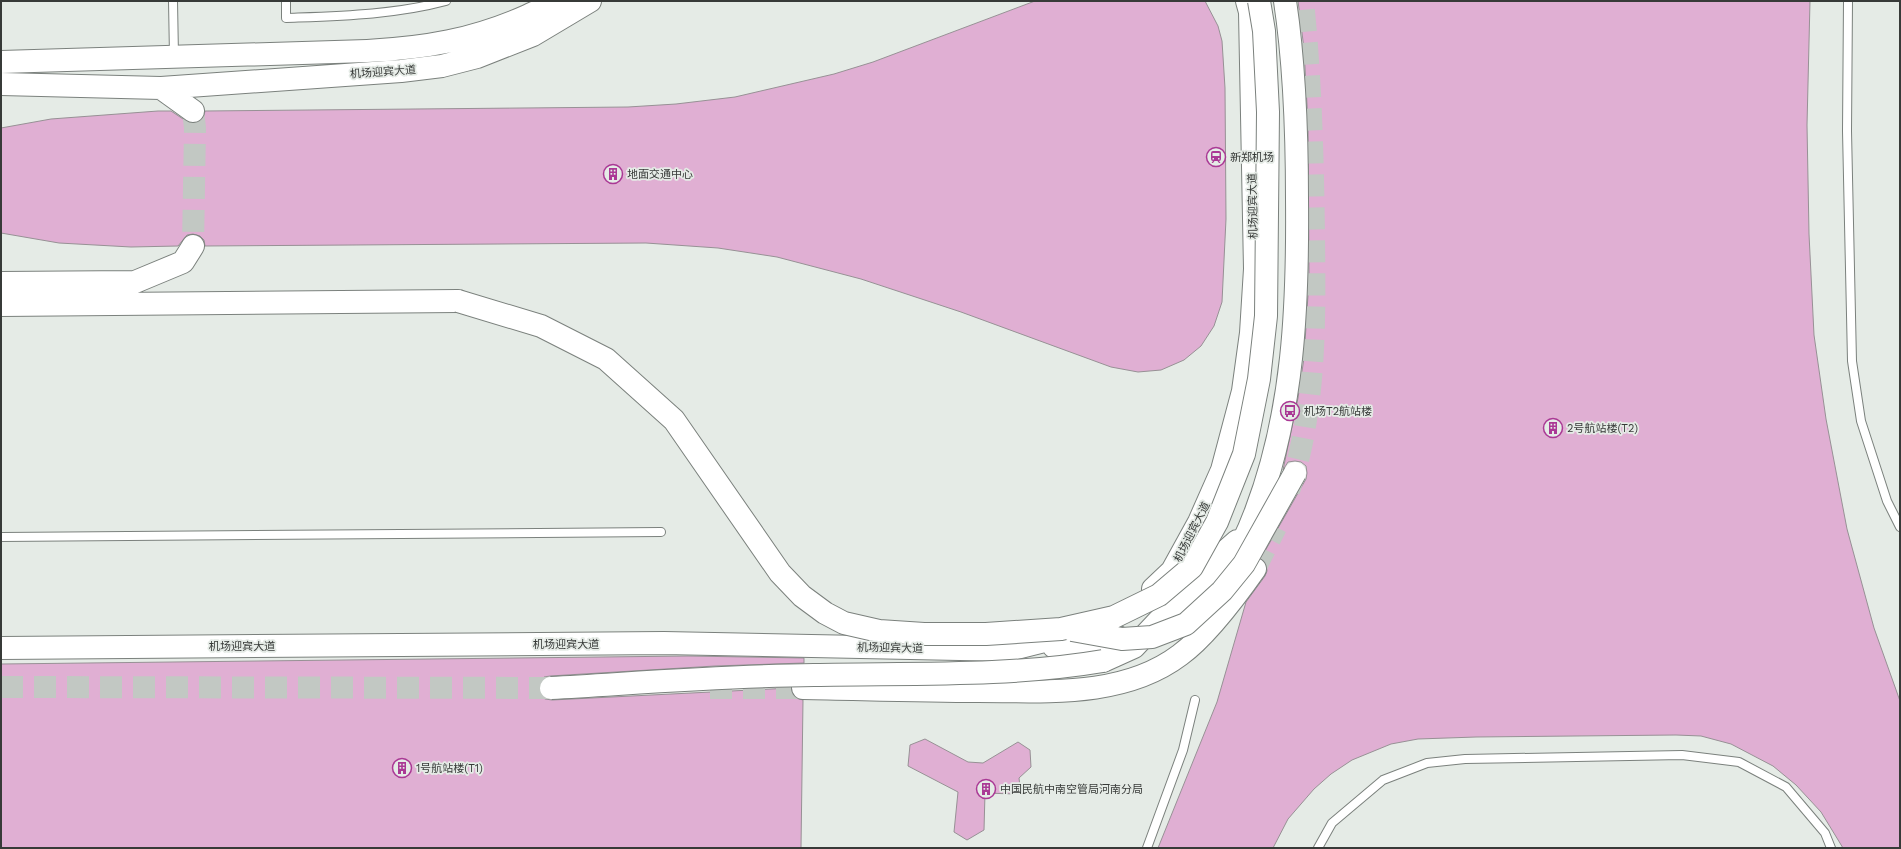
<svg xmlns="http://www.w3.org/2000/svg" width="1901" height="849" font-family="'Work Sans','Noto Sans SC',sans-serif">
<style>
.building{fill:#e0afd3;stroke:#979195}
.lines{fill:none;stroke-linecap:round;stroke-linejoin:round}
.primary-tunnel{stroke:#c2c8c3;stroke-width:22;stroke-dasharray:22 11;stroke-linecap:butt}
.service-casing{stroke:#7b817d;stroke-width:10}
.primary-casing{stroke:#7b817d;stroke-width:24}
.service{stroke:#fff;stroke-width:8}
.primary{stroke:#fff;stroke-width:22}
.primary-bridge-casing{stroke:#7b817d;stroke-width:24;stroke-linecap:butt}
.primary-bridge{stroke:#fff;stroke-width:22}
.labels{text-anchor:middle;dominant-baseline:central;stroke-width:3.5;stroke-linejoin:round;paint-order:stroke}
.street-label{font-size:11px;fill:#373a38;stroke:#e5ebe6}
.poi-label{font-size:11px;fill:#373a38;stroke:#e5ebe6;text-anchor:start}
</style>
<rect width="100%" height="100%" fill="#e5ebe6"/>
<!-- building -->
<path class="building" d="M 1035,1 L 1205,1 L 1218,26 L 1222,41 L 1225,88 L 1226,219 L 1222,302 L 1214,326 L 1201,346 L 1184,360 L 1161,370 L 1138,372 L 1111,367 L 961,312 L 861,279 L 777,257 L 718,248 L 646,243 L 205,246 L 204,240 L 200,236 L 193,234 L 187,235 L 178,246 L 131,247 L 59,243 L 1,233 L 1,128 L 51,119 L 158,111 L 171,111 L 186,121 L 192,123 L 198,122 L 203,119 L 205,111 L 628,107 L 676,104 L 735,97 L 834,74 L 873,62 Z
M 1298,1 L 1810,1 L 1807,125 L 1809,234 L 1814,335 L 1826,419 L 1847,529 L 1874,628 L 1900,701 L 1900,848 L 1843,848 L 1821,812 L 1796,785 L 1773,766 L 1731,744 L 1701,736 L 1676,735 L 1476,737 L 1418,739 L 1391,744 L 1352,760 L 1331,774 L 1314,789 L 1288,819 L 1273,848 L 1158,848 L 1217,702 L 1246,602 L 1265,576 L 1267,571 L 1266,563 L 1261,558 L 1306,479 L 1307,473 L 1306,466 L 1301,462 L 1295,461 L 1288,462 L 1283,470 L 1298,398 L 1304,358 L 1309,279 L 1308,124 L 1304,49 Z
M 688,656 L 804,658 L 804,663 L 715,666 L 550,676 L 544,677 L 540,682 L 539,689 L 540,695 L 545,699 L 552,700 L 791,688 L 792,694 L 796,698 L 803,700 L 801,848 L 1,848 L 1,664 Z
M 925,739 L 968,762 L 983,763 L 1018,742 L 1030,750 L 1031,767 L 1019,778 L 1020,787 L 1014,794 L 985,793 L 984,830 L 967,840 L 954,832 L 958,792 L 908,766 L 910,745 Z"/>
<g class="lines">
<!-- primary-tunnel -->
<path class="primary-tunnel" d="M 193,111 L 195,128 L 193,246
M 1289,491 C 1316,411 1315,321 1314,237 C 1313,158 1311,79 1303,1
M 1255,569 L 1276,527
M 1,687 L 570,688
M 710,688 L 803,688"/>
<!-- service casing -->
<g class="service-casing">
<path id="service" d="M 173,1 L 174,56
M 286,1 L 286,18 C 339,16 394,15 446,1
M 1848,1 L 1847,131 L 1852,361 L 1861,421 L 1887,501 L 1900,527
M 1,537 L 661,532
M 1147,848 L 1183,750 L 1195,700
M 1318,848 L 1332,823 L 1383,780 L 1427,763 L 1465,759 L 1682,755 L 1739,762 L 1786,787 L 1825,833 L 1831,848"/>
</g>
<!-- primary casing -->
<g class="primary-casing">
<path id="primary" d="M 1,62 L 367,51 C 425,48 473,40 527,16 C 537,11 548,7 557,1
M 1,84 L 161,88 L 193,111
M 161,88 L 401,71 L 442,66 L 477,57 L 533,35 L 590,1
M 1,283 L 135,282 L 183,262 L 193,246
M 1,305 L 458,301
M 1188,584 L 1237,541
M 1153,589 L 1172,571 L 1199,522 L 1222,470 L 1243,391 L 1251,333 L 1255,269 L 1250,12 L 1247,1
M 1178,617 C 1193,603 1210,590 1223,574 C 1236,559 1249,530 1256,511 C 1294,411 1298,305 1297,199 C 1297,133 1295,67 1285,1
M 1054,647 L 1096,644 L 1118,637
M 1,648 L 664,643 L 1009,650 L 1072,634
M 1103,661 L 1134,647 L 1166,613 L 1188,584 L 1193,555
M 803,688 C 862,689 920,691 978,691 C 1045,691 1123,698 1180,655 C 1206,636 1236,596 1255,569"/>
</g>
<!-- service -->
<use href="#service" class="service"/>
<!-- primary -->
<use href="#primary" class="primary"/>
<!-- primary-bridge casing -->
<g class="primary-bridge-casing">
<path id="primary-bridge" d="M 458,301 L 541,326 L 606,359 L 674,420 L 780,573 L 802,596 L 825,613 L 844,623 L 879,631 L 924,634 L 986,634 L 1061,629 L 1114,617 L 1159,595 L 1192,567 L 1217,522 L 1244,454 L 1259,379 L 1266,316 L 1268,112 L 1264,31 L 1259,1
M 1072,630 L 1122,639 L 1152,637 L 1186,624 L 1222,591 L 1244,564 L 1295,473
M 551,688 C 639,683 726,676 814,675 C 909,673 1009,677 1103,661"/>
</g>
<!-- primary-bridge -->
<use href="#primary-bridge" class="primary-bridge"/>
</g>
<!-- icons -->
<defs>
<g id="station-ring" transform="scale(1)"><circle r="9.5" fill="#e5ebe6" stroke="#aa3995" stroke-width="1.5"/><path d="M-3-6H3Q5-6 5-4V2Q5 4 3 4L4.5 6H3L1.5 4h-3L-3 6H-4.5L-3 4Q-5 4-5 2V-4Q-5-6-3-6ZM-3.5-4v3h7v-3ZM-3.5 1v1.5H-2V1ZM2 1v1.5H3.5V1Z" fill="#aa3995"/></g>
<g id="building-ring" transform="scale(1)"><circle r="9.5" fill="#e5ebe6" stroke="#aa3995" stroke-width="1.5"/><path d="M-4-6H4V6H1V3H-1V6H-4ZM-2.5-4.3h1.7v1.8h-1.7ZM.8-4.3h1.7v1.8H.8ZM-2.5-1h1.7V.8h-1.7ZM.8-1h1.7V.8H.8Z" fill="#aa3995"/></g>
<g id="bus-ring" transform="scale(1)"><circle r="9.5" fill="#e5ebe6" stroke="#aa3995" stroke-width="1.5"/><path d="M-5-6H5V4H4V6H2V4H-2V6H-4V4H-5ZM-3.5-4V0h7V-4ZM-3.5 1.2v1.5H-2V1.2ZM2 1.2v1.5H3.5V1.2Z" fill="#aa3995"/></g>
</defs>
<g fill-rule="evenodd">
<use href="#station-ring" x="1216" y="157"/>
<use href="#building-ring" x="613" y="174"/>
<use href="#bus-ring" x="1290" y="411"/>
<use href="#building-ring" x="1553" y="428"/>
<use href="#building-ring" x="402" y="768"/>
<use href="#building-ring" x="986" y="789"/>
</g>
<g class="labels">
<!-- street labels -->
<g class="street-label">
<text transform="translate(383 72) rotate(-4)">机场迎宾大道</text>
<text transform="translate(1253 206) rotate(-91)">机场迎宾大道</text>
<text transform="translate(1192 532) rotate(-63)">机场迎宾大道</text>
<text x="566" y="644">机场迎宾大道</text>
<text x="242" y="646">机场迎宾大道</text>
<text transform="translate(890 648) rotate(1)">机场迎宾大道</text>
</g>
<!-- poi labels -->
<g class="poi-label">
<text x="1230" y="157">新郑机场</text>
<text x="627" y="174">地面交通中心</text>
<text x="1304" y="411">机场T2航站楼</text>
<text x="1567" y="428">2号航站楼(T2)</text>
<text x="416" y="768">1号航站楼(T1)</text>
<text x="1000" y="789">中国民航中南空管局河南分局</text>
</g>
</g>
<!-- border -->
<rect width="1901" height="849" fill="none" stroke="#373a38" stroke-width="4"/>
</svg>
